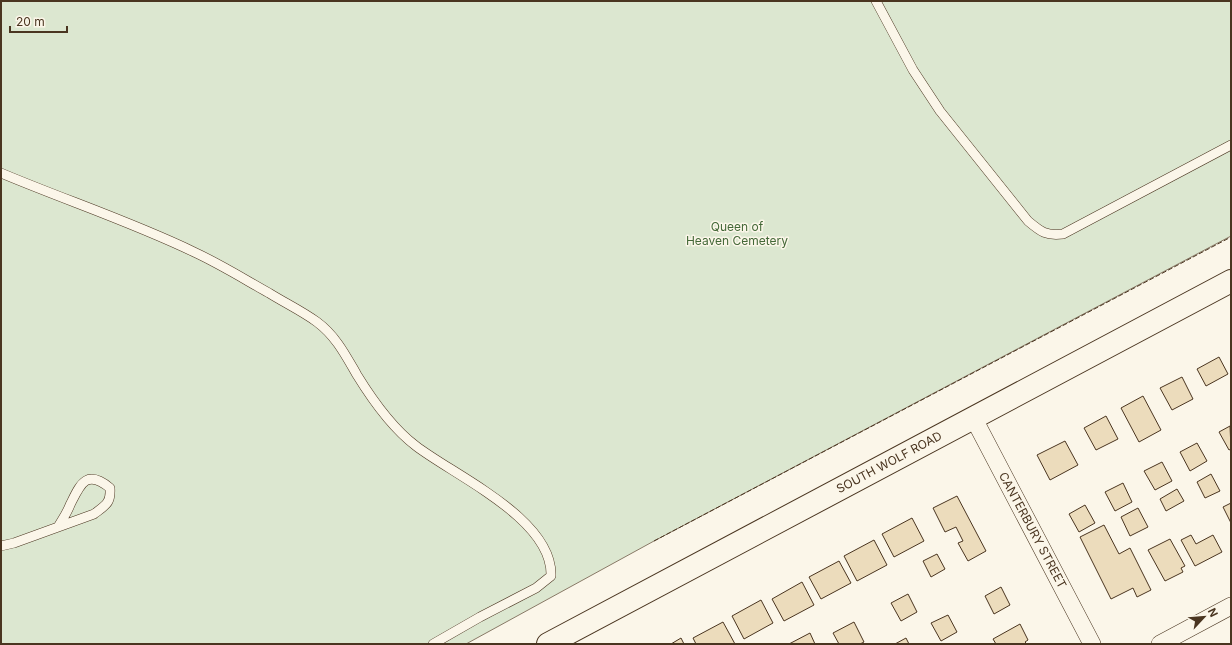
<svg xmlns="http://www.w3.org/2000/svg" width="1232" height="645" font-family="Inter,sans-serif">
<style>
.green{fill:#dce7d0;stroke:#887966}
.building{fill:#ecdcbc;stroke:#4a3520}
.lines{fill:none;stroke-linecap:round;stroke-linejoin:round}
.service-casing{stroke:#4a3520;stroke-width:10}
.minor-casing{stroke:#4a3520;stroke-width:18}
.secondary-casing{stroke:#4a3520;stroke-width:24}
.service{stroke:#fbf6e9;stroke-width:9}
.minor{stroke:#fbf6e9;stroke-width:17}
.secondary{stroke:#fbf6e9;stroke-width:22}
.fence{stroke:#4a3520;stroke-width:1;stroke-dasharray:5 2;stroke-linecap:butt}
.labels{text-anchor:middle;dominant-baseline:central;stroke-width:3;stroke-linejoin:round;paint-order:stroke}
.park-label{font-size:12px;fill:#436837;stroke:#fbf6e9}
.street-label{font-size:12px;fill:#4a3520;stroke:#fbf6e9}
</style>
<rect width="100%" height="100%" fill="#fbf6e9"/>
<!-- green -->
<path class="green" d="M 1,1 L 1231,1 L 1231,236 L 654,541 L 466,644 L 1,644 Z"/>
<!-- building -->
<path class="building" d="M 1219,357 L 1228,374 L 1206,386 L 1197,369 Z
M 1182,377 L 1193,399 L 1172,410 L 1160,388 Z
M 1143,396 L 1161,430 L 1139,442 L 1121,408 Z
M 1106,416 L 1118,439 L 1096,450 L 1084,428 Z
M 1230,426 L 1231,449 L 1229,450 L 1219,432 Z
M 1065,441 L 1078,465 L 1050,480 L 1037,455 Z
M 1197,443 L 1207,461 L 1190,471 L 1180,452 Z
M 1162,462 L 1172,481 L 1155,490 L 1144,471 Z
M 1211,474 L 1220,491 L 1205,498 L 1197,482 Z
M 1123,483 L 1132,502 L 1115,511 L 1105,492 Z
M 1177,489 L 1184,501 L 1166,511 L 1160,499 Z
M 957,496 L 986,551 L 968,561 L 958,543 L 963,541 L 956,527 L 945,532 L 933,508 Z
M 1231,503 L 1231,523 L 1223,507 Z
M 1085,505 L 1095,523 L 1079,532 L 1069,514 Z
M 1138,508 L 1148,527 L 1130,536 L 1121,517 Z
M 912,518 L 924,541 L 894,557 L 882,534 Z
M 1104,525 L 1119,554 L 1130,548 L 1151,590 L 1137,597 L 1133,588 L 1111,599 L 1080,537 Z
M 1191,535 L 1196,544 L 1213,535 L 1222,552 L 1195,566 L 1181,540 Z
M 1170,539 L 1185,566 L 1181,568 L 1183,572 L 1165,581 L 1148,550 Z
M 874,540 L 887,565 L 857,581 L 844,556 Z
M 937,554 L 945,569 L 931,577 L 923,561 Z
M 839,561 L 851,583 L 821,599 L 809,577 Z
M 802,582 L 814,605 L 784,621 L 772,599 Z
M 1001,587 L 1010,605 L 994,614 L 985,596 Z
M 908,594 L 917,612 L 901,621 L 891,603 Z
M 761,600 L 773,623 L 744,639 L 732,616 Z
M 948,615 L 957,632 L 941,641 L 931,623 Z
M 723,622 L 735,644 L 696,644 L 693,638 Z
M 854,622 L 864,642 L 860,644 L 839,644 L 833,633 Z
M 1020,624 L 1028,640 L 1025,642 L 1027,644 L 996,644 L 993,639 Z
M 810,633 L 815,644 L 789,644 Z
M 681,638 L 684,644 L 671,644 Z
M 906,638 L 909,644 L 895,644 Z"/>
<g class="lines">
<!-- service casing -->
<g class="service-casing">
<path id="service" d="M 876,1 L 913,70 L 940,111 L 1028,221 C 1041,232 1046,236 1063,234 L 1231,145
M 1,173 C 65,200 132,222 194,252 C 220,264 244,279 269,293 C 285,303 302,311 317,322 C 336,336 346,356 357,375 C 373,401 392,428 416,446 C 455,476 553,519 551,576 L 536,588 L 480,617 L 433,644
M 1,546 L 14,543 L 94,514 C 106,505 111,503 110,488 C 86,468 80,485 70,505 C 67,513 62,520 58,527"/>
</g>
<!-- minor casing -->
<g class="minor-casing">
<path id="minor" d="M 973,417 L 1092,644
M 1160,644 L 1231,606"/>
</g>
<!-- secondary casing -->
<g class="secondary-casing">
<path id="secondary" d="M 548,644 L 1231,281"/>
</g>
<!-- service -->
<use href="#service" class="service"/>
<!-- minor -->
<use href="#minor" class="minor"/>
<!-- secondary -->
<use href="#secondary" class="secondary"/>
<!-- fence -->
<path class="fence" d="M 654,541 L 1231,237"/>
</g>
<g class="labels">
<!-- park labels -->
<g class="park-label">
<text x="737" y="226">Queen of<tspan x="737" dy="14">Heaven Cemetery</tspan></text>
</g>
<!-- street labels -->
<g class="street-label">
<text transform="translate(889 462) rotate(-28)">SOUTH WOLF ROAD</text>
<text transform="translate(1033 530) rotate(62)">CANTERBURY STREET</text>
</g>
</g>
<!-- border -->
<rect width="1232" height="645" fill="none" stroke="#4a3520" stroke-width="4"/>
<!-- north arrow -->
<g transform="translate(1204 617) rotate(64)" stroke="#fbf6e9" stroke-width="3" paint-order="stroke">
<path d="M0-3L7 15L0 10L-7 15Z" fill="#4a3520"/>
<text y="-6" font-size="11" font-weight="bold" text-anchor="middle" fill="#4a3520">N</text>
</g>
<!-- scale -->
<path d="M10 26v6h57v-6" fill="none" stroke="#4a3520" stroke-width="2"/>
<text x="16" y="26" font-size="12" fill="#4a3520" stroke="#fbf6e9" stroke-width="3" paint-order="stroke">20 m</text>
</svg>
